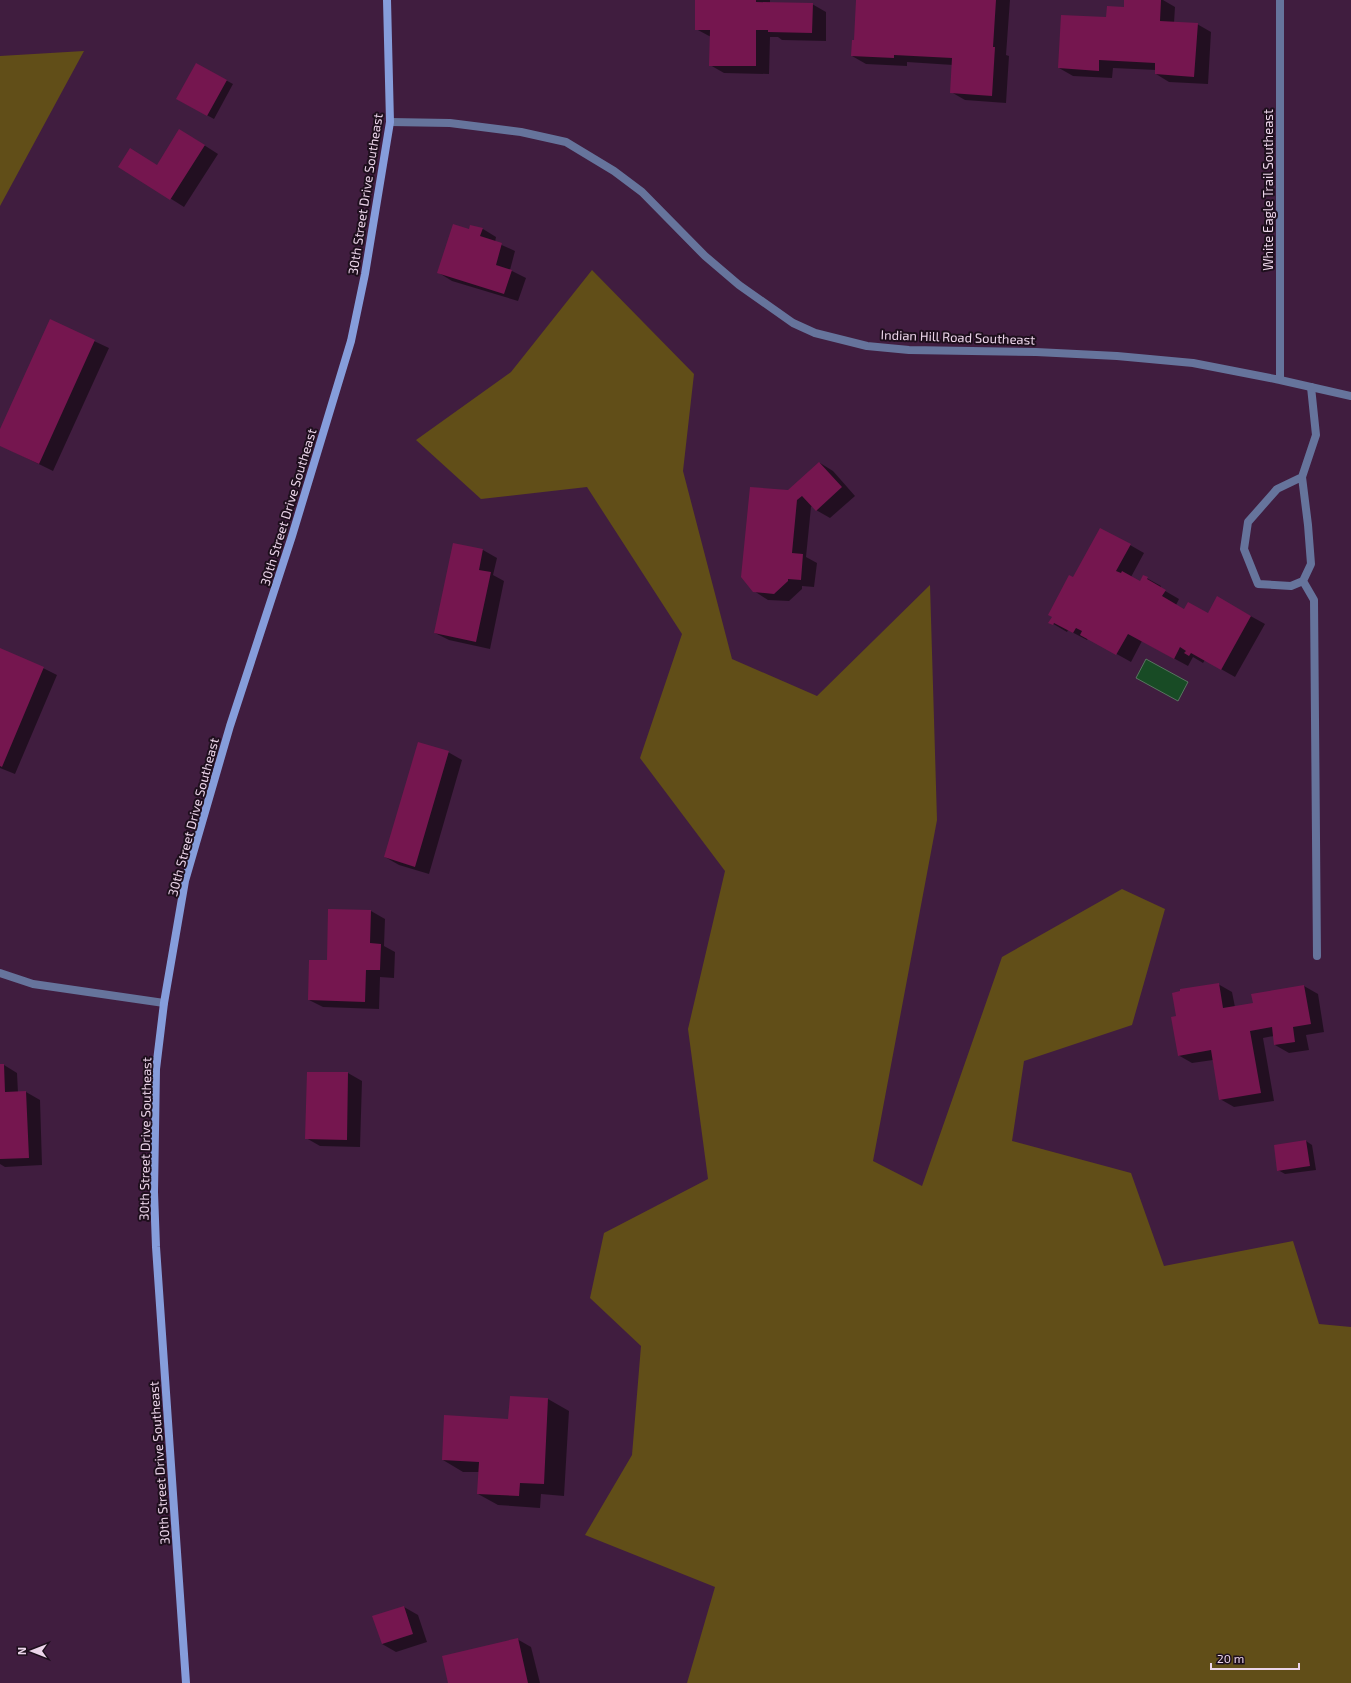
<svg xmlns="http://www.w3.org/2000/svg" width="1351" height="1683" font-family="'Exo 2',sans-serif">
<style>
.green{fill:#614e18}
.water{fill:#184b25;stroke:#587460}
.shadow{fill:#0007}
.building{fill:#75164f}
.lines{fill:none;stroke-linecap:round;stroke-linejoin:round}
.lane{stroke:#66749c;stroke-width:8}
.street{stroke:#66749c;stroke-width:8}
.secondary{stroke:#869ddb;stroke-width:8}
.labels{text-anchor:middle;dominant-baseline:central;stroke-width:4;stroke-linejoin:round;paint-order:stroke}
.street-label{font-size:13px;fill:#ecd5ea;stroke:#1e0f1d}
</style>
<rect width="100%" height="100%" fill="#401d3f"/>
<!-- green -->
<path class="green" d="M 84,51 L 0,206 L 0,56 Z
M 592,270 L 694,374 L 683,471 L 732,659 L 817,696 L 930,585 L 937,820 L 873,1161 L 922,1186 L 1002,957 L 1122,889 L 1165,909 L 1132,1025 L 1024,1061 L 1012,1141 L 1131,1173 L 1164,1266 L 1293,1241 L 1319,1324 L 1351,1327 L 1351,1683 L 687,1683 L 715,1587 L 585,1535 L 632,1455 L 641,1346 L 590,1298 L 604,1233 L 708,1179 L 688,1029 L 725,871 L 640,758 L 682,634 L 587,487 L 481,499 L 416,440 L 511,372 Z"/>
<!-- water -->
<path class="water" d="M 1146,659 L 1188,682 L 1178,701 L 1136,678 Z"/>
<!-- shadow -->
<path class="shadow" d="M 696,0 L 770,0 L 770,3 L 812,4 L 826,12 L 826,41 L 782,40 L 778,37 L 770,37 L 769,74 L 724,73 L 710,65 L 711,37 L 696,29 Z
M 857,0 L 1010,0 L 1006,55 L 1009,56 L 1006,103 L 965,100 L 951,92 L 953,65 L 907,62 L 907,66 L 866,64 L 852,56 L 855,41 Z
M 1138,0 L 1163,0 L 1175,7 L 1174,23 L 1197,24 L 1211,32 L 1208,84 L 1169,82 L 1156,74 L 1156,70 L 1113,68 L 1112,78 L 1073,76 L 1059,68 L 1107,18 Z
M 196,64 L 233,84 L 214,119 L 177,99 Z
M 193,138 L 218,154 L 184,207 L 119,166 L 157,166 Z
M 471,226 L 483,229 L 496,237 L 495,242 L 515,251 L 510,270 L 526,278 L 518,301 L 452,281 L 439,273 L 470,230 Z
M 51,321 L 109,348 L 53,471 L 0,445 L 0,432 Z
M 820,463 L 833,471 L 855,496 L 830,518 L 816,510 L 812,506 L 811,507 L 806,557 L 817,563 L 814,587 L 802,586 L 802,589 L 789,601 L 768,600 L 754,591 L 788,491 Z
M 454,544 L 483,550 L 497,558 L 493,575 L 504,581 L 490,649 L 449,640 L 435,633 Z
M 1130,545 L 1144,553 L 1131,577 L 1140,582 L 1143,576 L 1161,586 L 1160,588 L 1179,599 L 1176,605 L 1185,610 L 1208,614 L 1218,598 L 1265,624 L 1235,677 L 1205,660 L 1203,663 L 1193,657 L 1188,666 L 1142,641 L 1131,662 L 1088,638 L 1087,640 L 1068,630 L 1067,632 L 1050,622 L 1073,579 Z
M 0,649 L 43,668 L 57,675 L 15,774 L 0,768 Z
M 448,752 L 462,760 L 429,874 L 399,865 L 385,857 Z
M 329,910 L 371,911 L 385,919 L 384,946 L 395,952 L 394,978 L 380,977 L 379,1009 L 323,1007 L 309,1000 L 328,961 Z
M 1218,984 L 1232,992 L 1235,1007 L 1254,1004 L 1304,986 L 1318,994 L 1324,1032 L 1306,1035 L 1309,1050 L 1289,1053 L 1275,1045 L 1274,1036 L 1263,1038 L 1274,1101 L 1234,1107 L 1220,1099 L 1213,1060 L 1192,1063 L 1178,1055 L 1177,1017 Z
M 0,1065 L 4,1065 L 17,1073 L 18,1093 L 26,1092 L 40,1100 L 42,1165 L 5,1167 L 0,1164 Z
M 308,1073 L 348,1073 L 362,1081 L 360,1147 L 320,1146 L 306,1138 Z
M 1306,1141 L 1312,1145 L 1316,1170 L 1285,1174 L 1278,1170 Z
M 511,1397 L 548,1399 L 569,1411 L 564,1496 L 541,1494 L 540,1508 L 498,1505 L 478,1494 L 479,1472 L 463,1472 L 443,1460 L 509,1420 Z
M 404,1607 L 418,1615 L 427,1642 L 396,1652 L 382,1644 Z
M 517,1639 L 531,1647 L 540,1683 L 449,1683 Z"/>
<!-- building -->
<path class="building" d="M 695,0 L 756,0 L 756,2 L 813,3 L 812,33 L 768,32 L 768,30 L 756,30 L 756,66 L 709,66 L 710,30 L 695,30 Z
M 856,0 L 996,0 L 993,47 L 995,47 L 992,96 L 950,93 L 952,58 L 894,55 L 894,58 L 851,56 L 852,40 L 854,40 Z
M 1124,0 L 1161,0 L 1160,21 L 1198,23 L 1194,77 L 1155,74 L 1155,63 L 1099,60 L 1099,71 L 1058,68 L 1061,15 L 1106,17 L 1107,6 L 1124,7 Z
M 196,63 L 227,80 L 207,116 L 176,99 Z
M 179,129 L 205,145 L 170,200 L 118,167 L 130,148 L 157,165 Z
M 453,224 L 469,229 L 470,225 L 483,228 L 480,236 L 502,243 L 496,265 L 512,270 L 504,294 L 437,273 Z
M 50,319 L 95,340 L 39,464 L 0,446 L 0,429 Z
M 819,462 L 842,487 L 816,511 L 802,496 L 797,500 L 792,553 L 803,554 L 801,580 L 788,579 L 788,581 L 774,594 L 753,592 L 741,577 L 750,487 L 788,490 Z
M 1100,528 L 1131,544 L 1116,571 L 1121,573 L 1122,571 L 1140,581 L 1143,575 L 1148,577 L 1147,579 L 1166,590 L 1162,596 L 1184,609 L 1188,602 L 1208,613 L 1217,596 L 1251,616 L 1221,670 L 1191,653 L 1189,656 L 1184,653 L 1186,651 L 1180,647 L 1174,659 L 1128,634 L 1116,655 L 1080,635 L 1082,631 L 1076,628 L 1073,633 L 1054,623 L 1053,625 L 1048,623 L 1052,617 L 1048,615 L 1069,575 L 1073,577 Z
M 453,543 L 483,549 L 479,570 L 491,572 L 476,642 L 434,633 Z
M 0,648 L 44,667 L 2,767 L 0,766 Z
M 418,742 L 449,751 L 415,867 L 384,857 Z
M 328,909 L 371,910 L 370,943 L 381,944 L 380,970 L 366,970 L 365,1002 L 308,1000 L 309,960 L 327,960 Z
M 1219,983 L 1223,1008 L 1253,1003 L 1251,994 L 1304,985 L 1311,1024 L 1293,1027 L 1295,1042 L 1274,1045 L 1272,1027 L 1250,1031 L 1261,1093 L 1219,1100 L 1211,1050 L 1178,1056 L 1171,1017 L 1176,1016 L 1172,993 L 1180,991 L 1180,989 Z
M 0,1064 L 4,1064 L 5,1092 L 26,1091 L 29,1158 L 0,1159 Z
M 307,1072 L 348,1072 L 347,1140 L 305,1139 Z
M 1306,1140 L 1310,1166 L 1277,1171 L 1274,1145 Z
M 510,1396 L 548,1398 L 544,1484 L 520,1483 L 519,1496 L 477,1494 L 479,1462 L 442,1460 L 444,1415 L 508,1419 Z
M 404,1606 L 413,1634 L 382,1644 L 372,1616 Z
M 518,1638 L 528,1683 L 448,1683 L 442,1656 Z"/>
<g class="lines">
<!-- lane -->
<path class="lane" d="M 1302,477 L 1308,525 L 1311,564 L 1303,581 L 1291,586 L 1258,584 L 1244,549 L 1248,522 L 1277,489 L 1302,477 L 1316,435 L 1311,387
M 1303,581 L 1314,600 L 1317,956
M 0,973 L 33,984 L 164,1003"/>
<!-- street -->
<path class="street" d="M 1280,0 L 1280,380
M 390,122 L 450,123 L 521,132 L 566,142 L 614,171 L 642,192 L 705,256 L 739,285 L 793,323 L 815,333 L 867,346 L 909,350 L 1036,352 L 1117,356 L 1193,363 L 1280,380 L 1351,396"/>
<!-- secondary -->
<path class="secondary" d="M 186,1683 L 156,1247 L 154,1192 L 156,1069 L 164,1003 L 185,881 L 230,726 L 292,536 L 351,341 L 365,274 L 390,122 L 387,0"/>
</g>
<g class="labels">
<!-- street labels -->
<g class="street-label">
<text transform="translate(1268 190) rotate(-90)">White Eagle Trail Southeast</text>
<text transform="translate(365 194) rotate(-81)">30th Street Drive Southeast</text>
<text transform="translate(958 337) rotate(2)">Indian Hill Road Southeast</text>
<text transform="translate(288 507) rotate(-73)">30th Street Drive Southeast</text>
<text transform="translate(193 817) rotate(-75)">30th Street Drive Southeast</text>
<text transform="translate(145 1139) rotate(-89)">30th Street Drive Southeast</text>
<text transform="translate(159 1463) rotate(-94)">30th Street Drive Southeast</text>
</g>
</g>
<!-- north arrow -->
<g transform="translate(32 1651) rotate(270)" stroke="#1e0f1d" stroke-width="3" paint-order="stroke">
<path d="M0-3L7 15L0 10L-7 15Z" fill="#ecd5ea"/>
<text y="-6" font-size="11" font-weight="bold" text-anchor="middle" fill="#ecd5ea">N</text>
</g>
<!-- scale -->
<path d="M1211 1663v6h88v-6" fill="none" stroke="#ecd5ea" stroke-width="2"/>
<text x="1217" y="1663" font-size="12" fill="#ecd5ea" stroke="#1e0f1d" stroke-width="3" paint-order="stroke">20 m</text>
</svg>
